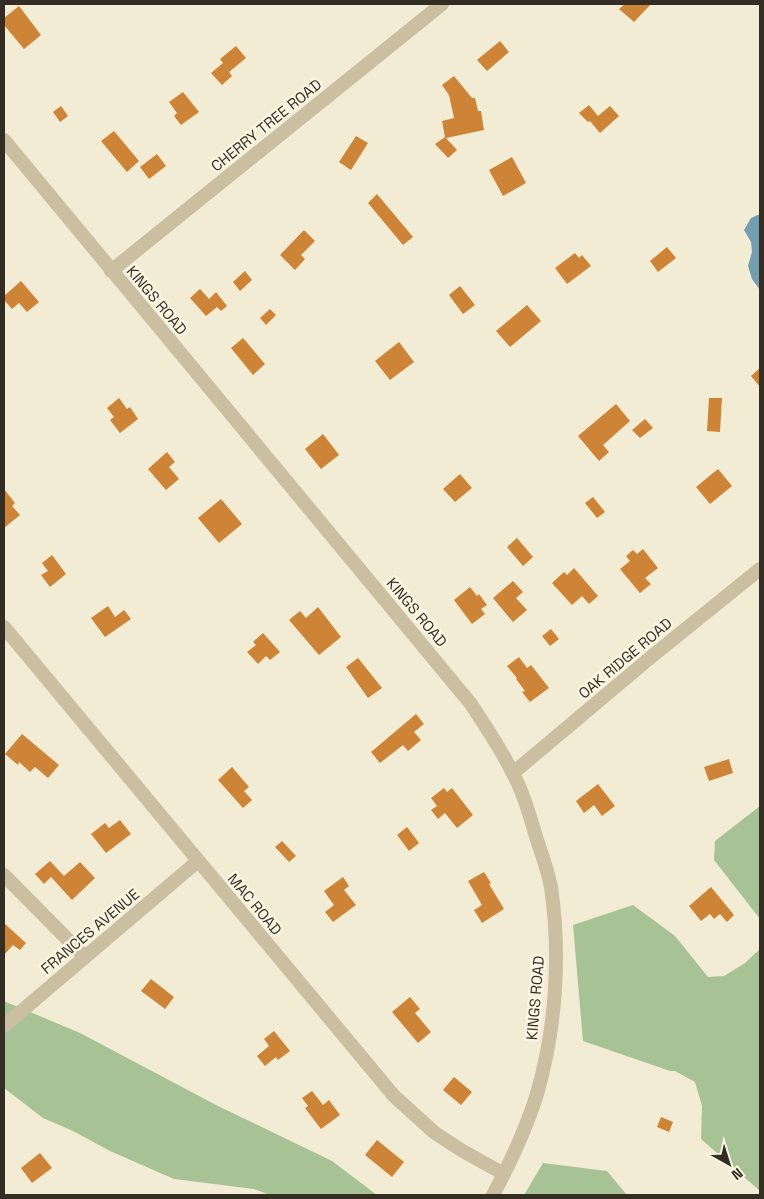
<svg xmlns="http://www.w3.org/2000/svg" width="764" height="1199" font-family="'Space Grotesk',sans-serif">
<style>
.green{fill:#a7c295}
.water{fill:#739db1}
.building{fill:#ce8437}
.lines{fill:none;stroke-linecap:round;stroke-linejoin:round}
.minor{stroke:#cabfa1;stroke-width:14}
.labels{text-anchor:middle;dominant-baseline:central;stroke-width:5;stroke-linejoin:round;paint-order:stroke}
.street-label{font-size:15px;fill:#342d24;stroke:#faf5e1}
</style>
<rect width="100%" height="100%" fill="#f2ecd5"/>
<!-- green -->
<path class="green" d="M 760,806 L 760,919 L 714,860 L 715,841 Z
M 633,905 L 675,936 L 708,977 L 724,976 L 745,963 L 760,949 L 760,1191 L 701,1139 L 702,1106 L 695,1082 L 675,1071 L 670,1071 L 583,1041 L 573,925 Z
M 4,1001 L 80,1033 L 218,1106 L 332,1161 L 377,1195 L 270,1195 L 254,1189 L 174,1179 L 110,1151 L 73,1131 L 43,1118 L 4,1088 Z
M 543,1163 L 607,1171 L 627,1195 L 524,1195 Z"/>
<!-- water -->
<path class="water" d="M 760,214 L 760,290 L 752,279 L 748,266 L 752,252 L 751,242 L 744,230 L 751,218 Z"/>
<!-- building -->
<path class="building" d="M 625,4 L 651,4 L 634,22 L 619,9 Z
M 19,6 L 41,35 L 24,49 L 4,25 L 4,18 Z
M 500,41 L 509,52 L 487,71 L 477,60 Z
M 236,46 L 246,58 L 229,72 L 232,76 L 222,85 L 211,73 L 223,63 L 220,59 Z
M 454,76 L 472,98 L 475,98 L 478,111 L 481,111 L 484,130 L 446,138 L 457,150 L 448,158 L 435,144 L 445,137 L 442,121 L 454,118 L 449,95 L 442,85 Z
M 183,92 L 199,112 L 181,125 L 174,116 L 177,113 L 169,102 Z
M 589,105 L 598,116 L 610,106 L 619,116 L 600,133 L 590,121 L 588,122 L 579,113 Z
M 61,106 L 68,116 L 60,122 L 53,112 Z
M 114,131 L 139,161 L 127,172 L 101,141 Z
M 356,136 L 368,143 L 351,170 L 339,162 Z
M 157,154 L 166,166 L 149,179 L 140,167 Z
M 512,157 L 526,183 L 503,196 L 489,170 Z
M 377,194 L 413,237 L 403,245 L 368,203 Z
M 304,230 L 315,241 L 301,255 L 305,259 L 295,270 L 280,255 Z
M 667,247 L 676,258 L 658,272 L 650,261 Z
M 575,253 L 579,258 L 582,255 L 591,266 L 567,284 L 555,268 Z
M 245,271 L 252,280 L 240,291 L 233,282 Z
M 21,281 L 39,302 L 27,312 L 19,303 L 12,309 L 4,300 L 4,296 Z
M 460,286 L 475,305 L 463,314 L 449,295 Z
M 200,289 L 209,299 L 216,292 L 227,306 L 221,311 L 217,307 L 206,316 L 190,298 Z
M 527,305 L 541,321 L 510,347 L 496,331 Z
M 270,309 L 276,315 L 266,325 L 260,318 Z
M 243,338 L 265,364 L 253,375 L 231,348 Z
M 399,342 L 414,362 L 390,380 L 375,361 Z
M 760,368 L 760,387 L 751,376 Z
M 119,398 L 127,409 L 130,407 L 138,419 L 120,433 L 110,420 L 114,417 L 107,408 Z
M 709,398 L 722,398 L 720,432 L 707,431 Z
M 616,404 L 630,421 L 603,445 L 609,452 L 599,461 L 578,436 Z
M 645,419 L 653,428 L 640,438 L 632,430 Z
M 323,434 L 339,455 L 321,469 L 305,449 Z
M 167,452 L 175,462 L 169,467 L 179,479 L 166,490 L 148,469 Z
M 718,469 L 732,486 L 710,504 L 696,487 Z
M 460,474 L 472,488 L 455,502 L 443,489 Z
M 4,489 L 15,503 L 12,506 L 20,515 L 4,528 Z
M 593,497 L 605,512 L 597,518 L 585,503 Z
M 221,499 L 242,524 L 219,543 L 198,518 Z
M 517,538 L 533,557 L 523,566 L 507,547 Z
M 643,549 L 658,568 L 645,578 L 651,584 L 640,593 L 620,569 L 630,561 L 626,556 L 633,550 L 637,554 Z
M 52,555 L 66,574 L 50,587 L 41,575 L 48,571 L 42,563 Z
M 574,568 L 598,596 L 589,604 L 582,596 L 572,605 L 552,583 L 564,572 L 567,575 Z
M 513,581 L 523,592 L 516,598 L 527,610 L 513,622 L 493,598 Z
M 470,587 L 477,596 L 479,594 L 487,605 L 481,609 L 485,614 L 472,624 L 454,600 Z
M 108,606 L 115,617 L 124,610 L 131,619 L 105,637 L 91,618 Z
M 318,607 L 341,637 L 319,655 L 289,620 L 300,611 L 306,618 Z
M 551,629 L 559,639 L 550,646 L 542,636 Z
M 263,633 L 280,652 L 270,660 L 266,656 L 258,664 L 247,652 L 256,645 L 253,642 Z
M 519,657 L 527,668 L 531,665 L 549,688 L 530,702 L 522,692 L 525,691 L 516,679 L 517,678 L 507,666 Z
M 358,658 L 382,688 L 368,698 L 346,667 Z
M 416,714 L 424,724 L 414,732 L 421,740 L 408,751 L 403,745 L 380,763 L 371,752 Z
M 22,734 L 59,765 L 48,778 L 35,767 L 30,772 L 19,762 L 18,765 L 5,754 Z
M 729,759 L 733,773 L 709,781 L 704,767 Z
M 232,767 L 249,787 L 244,791 L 252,800 L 243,808 L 218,780 Z
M 598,784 L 615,806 L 602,816 L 594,805 L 584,813 L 576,801 Z
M 444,788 L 447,792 L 452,788 L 473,815 L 457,828 L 445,813 L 438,819 L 431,810 L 437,806 L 431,798 Z
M 120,820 L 131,834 L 106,853 L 91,834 L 105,823 L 109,828 Z
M 407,827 L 419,843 L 409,851 L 397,835 Z
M 282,841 L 296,856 L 289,862 L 275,847 Z
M 50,861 L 64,876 L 80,862 L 95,878 L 72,900 L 51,877 L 44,884 L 35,874 Z
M 484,872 L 491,883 L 489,884 L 504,909 L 482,923 L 474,910 L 482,905 L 468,881 Z
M 343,877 L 349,886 L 344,890 L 356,905 L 333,922 L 325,912 L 334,905 L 324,891 Z
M 711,887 L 734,915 L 727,922 L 720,914 L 714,919 L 710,914 L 701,921 L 689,906 Z
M 4,923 L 26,943 L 20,950 L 13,945 L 4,955 Z
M 151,979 L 174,997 L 165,1009 L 141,991 Z
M 410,997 L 420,1009 L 415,1013 L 431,1032 L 418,1043 L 392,1012 Z
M 274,1031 L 290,1051 L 278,1060 L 276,1057 L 265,1066 L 257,1056 L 269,1046 L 264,1039 Z
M 454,1077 L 472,1092 L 461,1105 L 443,1090 Z
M 312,1091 L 323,1105 L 329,1100 L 340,1115 L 321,1129 L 305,1108 L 308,1106 L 302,1098 Z
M 661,1117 L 673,1122 L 669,1132 L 657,1127 Z
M 377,1140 L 404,1162 L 392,1177 L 365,1155 Z
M 40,1153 L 52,1168 L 32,1183 L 21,1168 Z"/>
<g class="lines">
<!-- minor -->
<path class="minor" d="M 4,140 L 471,704 C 488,730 506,757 519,786 C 527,804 532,824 538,843 C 543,857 548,872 551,887 C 561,955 556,1028 537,1094 C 526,1130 510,1163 493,1195
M 111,271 L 442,4
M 4,627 L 394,1096 L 435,1133 L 461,1150 L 504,1174
M 513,773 L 651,657 L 760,569
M 4,875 L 85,957
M 4,1026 L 198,861"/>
</g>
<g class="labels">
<!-- street labels -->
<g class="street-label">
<text transform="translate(266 125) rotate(-39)">CHERRY TREE ROAD</text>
<text transform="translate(157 300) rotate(50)">KINGS ROAD</text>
<text transform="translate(417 612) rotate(50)">KINGS ROAD</text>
<text transform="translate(625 658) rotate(-40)">OAK RIDGE ROAD</text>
<text transform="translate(255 904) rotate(50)">MAC ROAD</text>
<text transform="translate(90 931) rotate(-40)">FRANCES AVENUE</text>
<text transform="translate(535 998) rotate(-85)">KINGS ROAD</text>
</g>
</g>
<!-- border -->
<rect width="764" height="1199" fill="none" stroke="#342d24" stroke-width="10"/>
<!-- north arrow -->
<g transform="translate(729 1164) rotate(141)" stroke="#faf5e1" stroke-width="4" paint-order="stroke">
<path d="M0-4L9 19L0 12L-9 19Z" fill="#342d24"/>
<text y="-8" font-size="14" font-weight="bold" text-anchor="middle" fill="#342d24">N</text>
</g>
</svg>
